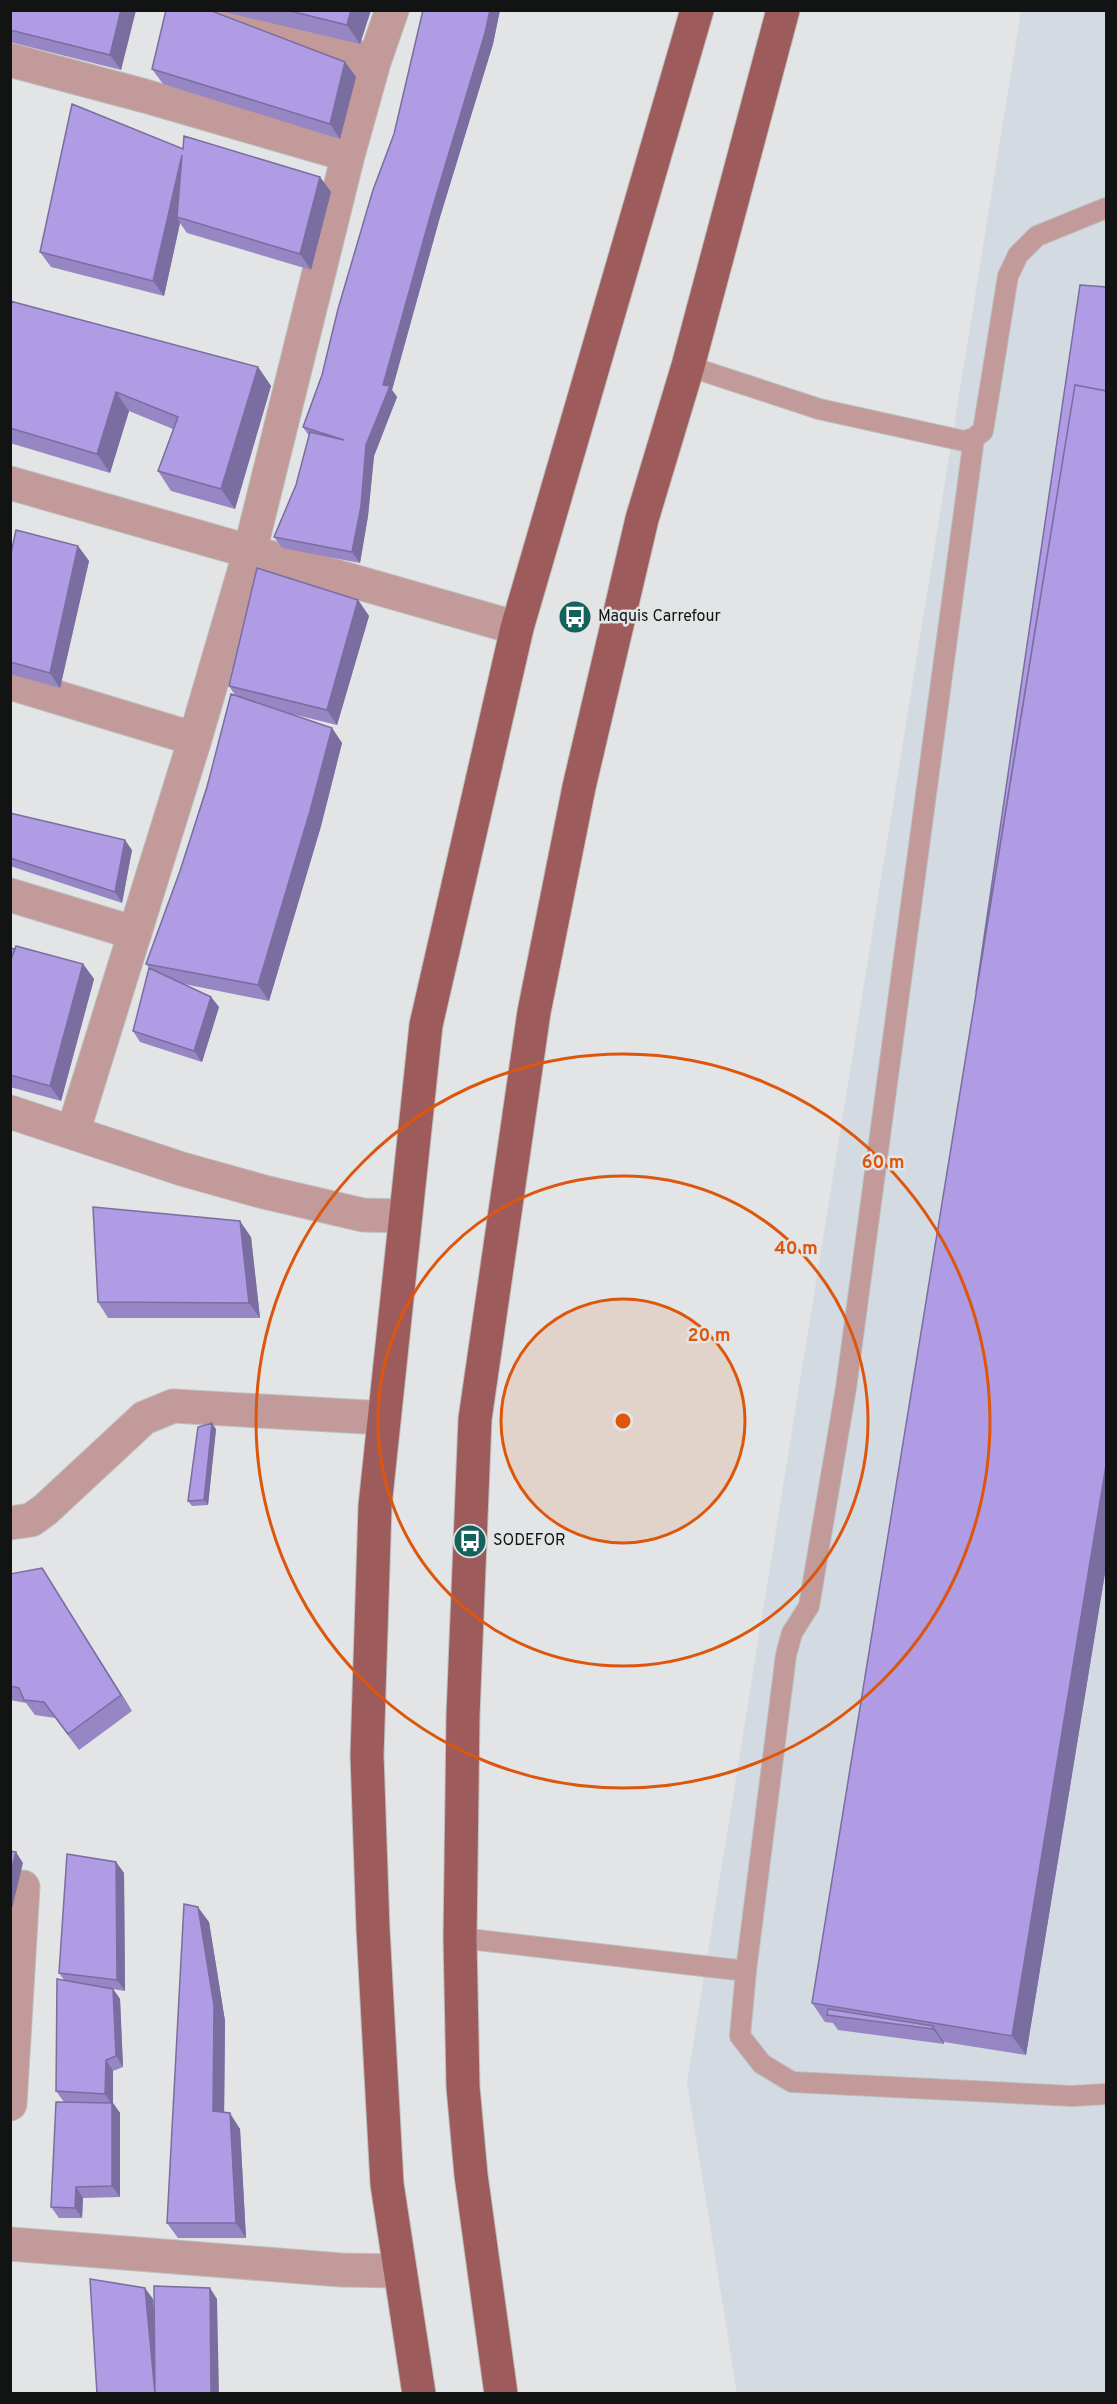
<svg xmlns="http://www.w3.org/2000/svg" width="1117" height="2404" font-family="Overpass,sans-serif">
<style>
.built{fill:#d3dae1}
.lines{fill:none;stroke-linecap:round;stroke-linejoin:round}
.lane-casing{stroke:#bdbebf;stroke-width:22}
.street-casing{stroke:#bdbebf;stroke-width:35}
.primary-casing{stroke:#bdbebf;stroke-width:35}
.lane{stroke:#c19a99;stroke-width:20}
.street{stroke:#c19a99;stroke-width:33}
.primary{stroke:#9e5b5c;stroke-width:33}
.wall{fill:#9686c4}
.shaded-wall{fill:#7a6da0}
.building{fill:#af9ce4;stroke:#7a6da0;stroke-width:1.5}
.ring{fill:none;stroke:#dd560c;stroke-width:3}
.labels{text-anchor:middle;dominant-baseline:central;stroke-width:5;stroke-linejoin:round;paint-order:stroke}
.poi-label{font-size:16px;fill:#121313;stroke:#e2e4e5;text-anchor:start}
.centre{fill:#dd560c;stroke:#e2e4e5;stroke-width:3}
.ring-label{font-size:18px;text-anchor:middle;font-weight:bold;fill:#dd560c;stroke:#e2e4e5;stroke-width:5;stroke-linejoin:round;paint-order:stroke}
</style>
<rect width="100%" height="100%" fill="#e2e4e5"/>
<!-- built -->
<path class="built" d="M 1021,11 L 1106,11 L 1106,2393 L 737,2393 L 687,2082 Z"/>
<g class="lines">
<!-- lane casing -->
<g class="lane-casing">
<path id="lane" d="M 688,366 L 819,409 L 964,441 L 974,438 L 983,431 L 1008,276 L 1018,255 L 1037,236 L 1106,208
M 460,1938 L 746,1971 L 740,2036 L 762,2064 L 792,2082 L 1072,2096 L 1106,2094
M 746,1971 L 786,1655 L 792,1633 L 809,1606 L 846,1388 L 974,438"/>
</g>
<!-- street casing -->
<g class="street-casing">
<path id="street" d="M 201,10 L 374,62
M 10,60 L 145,96 L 348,155
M 10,483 L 517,628
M 10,683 L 195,739
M 10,895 L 135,933
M 10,1112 L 182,1169 L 264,1192 L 363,1215 L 405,1216
M 73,1132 L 195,739 L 250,551 L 348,155 L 374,62 L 392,10
M 10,1523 L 31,1520 L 45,1510 L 144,1418 L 173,1406 L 384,1418
M 10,2104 L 23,1887
M 10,2244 L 341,2270 L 399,2271"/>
</g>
<!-- primary casing -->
<g class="primary-casing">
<path id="primary" d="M 419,2394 L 387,2184 L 373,1929 L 367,1755 L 375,1506 L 426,1025 L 517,628 L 697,10
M 501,2394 L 471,2175 L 463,2087 L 460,1938 L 463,1715 L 475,1419 L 534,1012 L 579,787 L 642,519 L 688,366 L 783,10"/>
</g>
<!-- lane -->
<use href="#lane" class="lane"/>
<!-- street -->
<use href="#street" class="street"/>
<!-- primary -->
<use href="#primary" class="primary"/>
</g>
<!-- wall -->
<path class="wall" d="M 10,10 L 136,10 L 121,70 L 10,42 Z
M 216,10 L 371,10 L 360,44 Z
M 423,10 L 500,10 L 493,44 L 440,217 L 392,390 L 397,397 L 374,456 L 368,516 L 360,563 L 282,548 L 274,537 L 296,485 L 309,436 L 303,427 L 322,375 L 394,134 Z
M 345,62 L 356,77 L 340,139 L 163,84 L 152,69 Z
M 183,149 L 320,177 L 331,192 L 311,270 L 187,233 L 180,223 L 164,296 L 51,267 L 40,252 Z
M 1107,287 L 1107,1561 L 1026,2055 L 944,2042 L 944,2044 L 838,2030 L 833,2023 L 825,2022 L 812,2003 Z
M 10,301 L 258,367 L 271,386 L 235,509 L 171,491 L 158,471 L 173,429 L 129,411 L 110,473 L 10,443 Z
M 78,546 L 89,561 L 60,688 L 10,674 L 10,558 Z
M 358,600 L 369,616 L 337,725 L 292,714 L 332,728 L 342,743 L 321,826 L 269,1001 L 184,984 L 211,997 L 219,1007 L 202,1062 L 140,1042 L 133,1031 L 149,968 L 146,964 L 180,871 L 235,695 L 229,686 Z
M 10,813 L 132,850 L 122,903 L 10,866 Z
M 10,948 L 83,964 L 94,979 L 61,1101 L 10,1087 Z
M 251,1237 L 260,1318 L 108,1318 L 98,1302 Z
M 216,1429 L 208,1505 L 192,1506 L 188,1501 Z
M 42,1568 L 52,1584 L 132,1711 L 79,1750 L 55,1718 L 35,1715 L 26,1703 L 10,1700 L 10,1574 Z
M 116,1862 L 124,1873 L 125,1991 L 113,1989 L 120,1999 L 123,2067 L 113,2071 L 113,2103 L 120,2113 L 120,2197 L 83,2198 L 82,2218 L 59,2218 L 51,2207 L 64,2102 L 56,2091 L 64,1980 L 59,1973 Z
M 209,1922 L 225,2021 L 224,2113 L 240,2129 L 246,2238 L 178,2238 L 167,2223 Z"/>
<!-- shaded-wall -->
<path class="shaded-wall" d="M 121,10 L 136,10 L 121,70 L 110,55 Z
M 351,10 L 371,10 L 360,44 L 347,25 Z
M 490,10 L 500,10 L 493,44 L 440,217 L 392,390 L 397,397 L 374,456 L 368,516 L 360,563 L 352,552 L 366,445 L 433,206 Z
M 345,62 L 356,77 L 340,139 L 330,124 Z
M 182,155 L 177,217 L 180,223 L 164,296 L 153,281 Z
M 320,177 L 331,192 L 311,270 L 300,254 Z
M 258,367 L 271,386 L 235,509 L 221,489 Z
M 116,392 L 129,411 L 110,473 L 97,454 Z
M 78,546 L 89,561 L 60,688 L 50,673 Z
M 358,600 L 369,616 L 337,725 L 327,710 Z
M 332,728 L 342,743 L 321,826 L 269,1001 L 258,985 Z
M 125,840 L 132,850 L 122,903 L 115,892 Z
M 83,964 L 94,979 L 61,1101 L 50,1086 Z
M 211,997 L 219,1007 L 202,1062 L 194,1051 Z
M 240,1221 L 251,1237 L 260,1318 L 249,1303 Z
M 212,1423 L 216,1429 L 208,1505 L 204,1500 Z
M 1107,1459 L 1107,1561 L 1026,2055 L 1012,2036 Z
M 42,1568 L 52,1584 L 132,1711 L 121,1695 Z
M 16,1852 L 23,1863 L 10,1917 L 10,1875 Z
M 116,1862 L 124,1873 L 125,1991 L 117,1980 Z
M 198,1907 L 209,1922 L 225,2021 L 224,2126 L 213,2111 Z
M 10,1918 L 12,1977 L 10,1974 Z
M 113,1989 L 120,1999 L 123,2067 L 116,2056 Z
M 933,2026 L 944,2042 L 944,2044 L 933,2029 Z
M 106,2060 L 113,2071 L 113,2103 L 120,2113 L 120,2197 L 112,2186 L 112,2105 L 105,2094 Z
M 230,2113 L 240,2129 L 246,2238 L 236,2223 Z
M 76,2187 L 83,2198 L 82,2218 L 75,2208 Z
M 145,2288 L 153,2299 L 162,2394 L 155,2394 Z
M 210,2288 L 217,2299 L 219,2394 L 211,2394 Z"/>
<!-- building -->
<path class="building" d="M 10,10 L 121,10 L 110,55 L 10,30 Z
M 166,10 L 209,10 L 345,62 L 330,124 L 152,69 Z
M 286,10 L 351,10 L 347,25 Z
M 423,10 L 490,10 L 485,33 L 433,206 L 383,385 L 390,386 L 366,445 L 361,506 L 352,552 L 274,537 L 296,485 L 310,432 L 344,440 L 303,427 L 322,375 L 338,309 L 373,190 L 394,134 Z
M 72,104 L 183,149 L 184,136 L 320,177 L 300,254 L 177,217 L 182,155 L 153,281 L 40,252 Z
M 1080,285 L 1107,287 L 1107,391 L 1075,385 L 976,992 Z
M 10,301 L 258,367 L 221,489 L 158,471 L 178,417 L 116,392 L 97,454 L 10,428 Z
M 1075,385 L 1107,391 L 1107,1459 L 1012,2036 L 812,2003 Z
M 16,530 L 78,546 L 50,673 L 10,662 L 10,558 Z
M 257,568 L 358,600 L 327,710 L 229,686 Z
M 231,694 L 332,728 L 310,811 L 258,985 L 146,964 L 180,871 L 207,787 Z
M 10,813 L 125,840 L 115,892 L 10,858 Z
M 16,946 L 83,964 L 50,1086 L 10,1075 L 10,962 Z
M 10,948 L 15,949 L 10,962 Z
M 149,968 L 211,997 L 194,1051 L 133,1031 Z
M 93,1207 L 240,1221 L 249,1303 L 98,1302 Z
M 212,1423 L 204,1500 L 188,1501 L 198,1427 Z
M 42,1568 L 121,1695 L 68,1734 L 44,1702 L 24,1700 L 19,1688 L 10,1686 L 10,1574 Z
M 10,1851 L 16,1852 L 10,1875 Z
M 67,1854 L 116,1862 L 117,1980 L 59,1973 Z
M 184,1904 L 198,1907 L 214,2006 L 213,2111 L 230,2113 L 236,2223 L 167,2223 Z
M 57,1979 L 113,1989 L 116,2056 L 106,2060 L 105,2094 L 56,2091 Z
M 828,2009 L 933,2026 L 933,2029 L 827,2015 Z
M 56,2102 L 112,2103 L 112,2186 L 76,2187 L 75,2208 L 51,2207 Z
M 90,2279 L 145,2288 L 155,2394 L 97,2394 Z
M 154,2286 L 210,2288 L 211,2394 L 155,2394 Z"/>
<!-- distance rings -->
<circle cx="623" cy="1421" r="122" fill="#dd560c" fill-opacity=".12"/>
<g class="ring">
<circle cx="623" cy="1421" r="122"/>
<circle cx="623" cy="1421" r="245"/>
<circle cx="623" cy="1421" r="367"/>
</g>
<!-- icons -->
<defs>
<g id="bus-disc" transform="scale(1.725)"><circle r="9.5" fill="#15625c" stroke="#e2e4e5"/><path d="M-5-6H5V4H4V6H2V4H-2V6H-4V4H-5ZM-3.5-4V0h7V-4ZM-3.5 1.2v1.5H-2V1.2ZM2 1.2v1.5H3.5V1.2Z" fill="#fff"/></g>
</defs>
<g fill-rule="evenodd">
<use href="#bus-disc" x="575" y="617"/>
<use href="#bus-disc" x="470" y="1541"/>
</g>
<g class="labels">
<!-- poi labels -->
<g class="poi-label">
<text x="598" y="617">Maquis Carrefour</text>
<text x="493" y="1541">SODEFOR</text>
</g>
</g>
<circle cx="623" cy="1421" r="9" class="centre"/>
<g class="ring-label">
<text x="883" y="1168">60 m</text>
<text x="796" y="1254">40 m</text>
<text x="709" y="1341">20 m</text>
</g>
<!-- border -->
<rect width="1117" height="2404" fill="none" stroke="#121313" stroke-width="24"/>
</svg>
